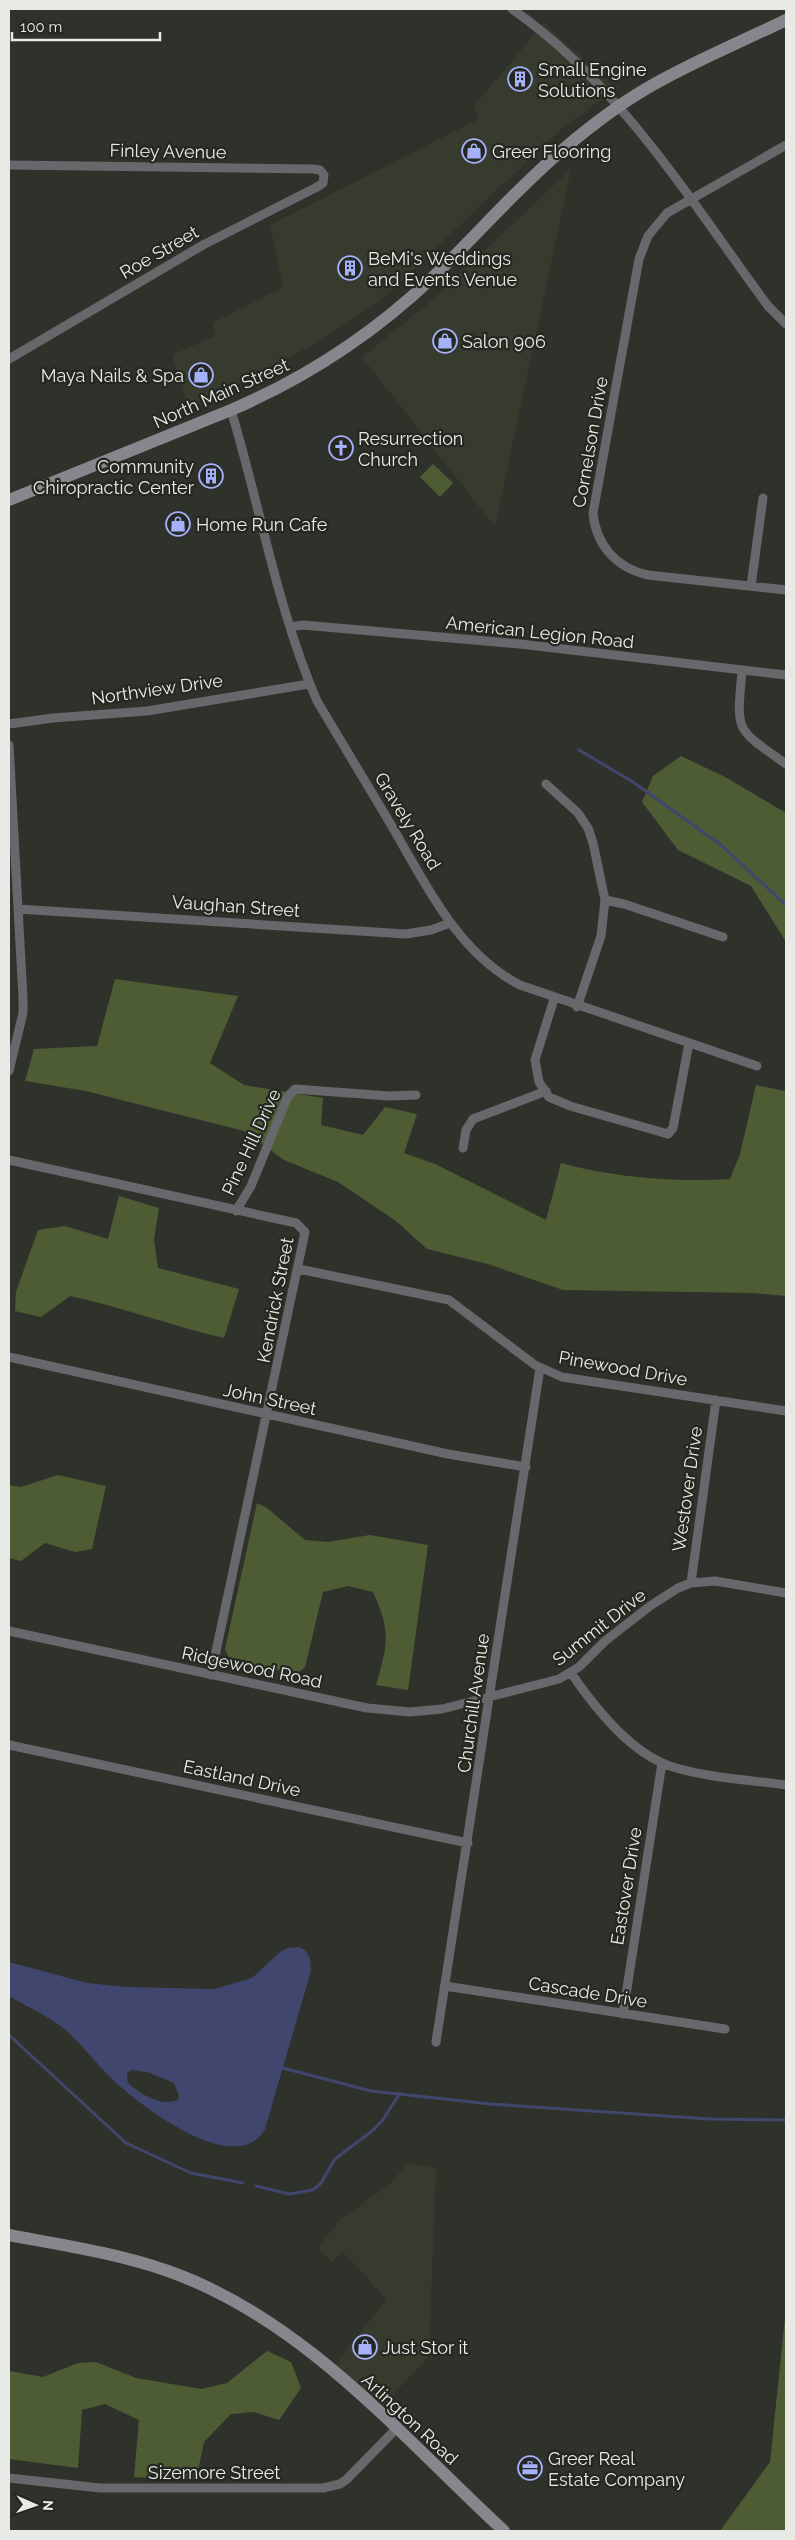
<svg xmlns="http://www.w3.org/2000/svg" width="795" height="2540" font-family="Raleway,sans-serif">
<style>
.built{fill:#363b2e}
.green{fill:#4e5c34}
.water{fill:#41466e;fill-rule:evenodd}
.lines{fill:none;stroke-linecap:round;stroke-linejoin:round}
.stream{stroke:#41466e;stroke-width:3}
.minor{stroke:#67686c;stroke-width:9}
.secondary{stroke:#85878d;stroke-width:12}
.labels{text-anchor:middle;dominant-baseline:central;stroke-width:4.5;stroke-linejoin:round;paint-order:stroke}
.poi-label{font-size:18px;fill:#e8eae5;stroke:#252821;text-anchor:start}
.street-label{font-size:18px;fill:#e8eae5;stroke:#252821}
</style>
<rect width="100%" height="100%" fill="#2f322b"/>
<!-- built -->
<path class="built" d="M 544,23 L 611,84 L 619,87 L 561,129 L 380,301 L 311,346 L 189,408 L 172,355 L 215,336 L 212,323 L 283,287 L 270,225 L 479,119 L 474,106 Z
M 571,169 L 495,527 L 362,357 L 429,303 Z
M 407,2164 L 436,2167 L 429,2356 L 381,2408 L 336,2365 L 386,2299 L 343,2252 L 332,2262 L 318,2248 L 339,2221 L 391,2183 Z"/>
<!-- green -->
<path class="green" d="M 433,464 L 453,483 L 440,497 L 420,477 Z
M 681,756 L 727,778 L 786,813 L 786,942 L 751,886 L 678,850 L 642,802 L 653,776 Z
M 115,979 L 238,996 L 210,1063 L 244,1085 L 323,1098 L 321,1125 L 363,1135 L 385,1107 L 417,1114 L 404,1153 L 435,1164 L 546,1220 L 561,1163 C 616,1178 673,1182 730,1179 L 740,1154 L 756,1085 L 785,1091 L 786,1087 L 786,1296 L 754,1293 L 563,1290 L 488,1264 L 427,1249 L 396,1221 L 338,1182 L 284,1160 L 244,1131 L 86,1091 L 25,1081 L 34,1049 L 97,1046 Z
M 119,1196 L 159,1208 L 154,1239 L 158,1268 L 239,1289 L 224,1338 C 172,1326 122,1307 70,1296 L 41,1317 L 15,1311 L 16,1292 L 38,1230 L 65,1226 L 108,1239 Z
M 58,1475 L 106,1486 L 92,1549 L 75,1552 L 45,1543 L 21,1561 L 9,1558 L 9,1485 L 21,1487 Z
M 257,1503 L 267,1508 L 305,1540 L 328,1542 L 370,1535 L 428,1545 L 408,1690 L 376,1685 C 388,1643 391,1632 373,1592 L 348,1586 L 323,1592 L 305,1667 L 298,1673 L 231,1662 L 225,1649 Z
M 786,2308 L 786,2531 L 720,2531 L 770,2462 Z
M 267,2351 L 291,2362 L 301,2388 L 279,2420 L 254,2412 L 231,2414 L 204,2442 L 196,2480 L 134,2477 L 139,2420 L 105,2404 L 82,2410 L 78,2468 L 9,2459 L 9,2371 L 43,2377 L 78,2363 L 96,2362 L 136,2378 L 201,2389 L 227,2383 Z"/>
<!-- water -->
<path class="water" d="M 299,1947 C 311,1952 310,1959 311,1971 L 265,2129 C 238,2178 148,2111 121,2087 C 99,2069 84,2045 62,2027 C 46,2015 26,2006 9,1996 L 9,1962 L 87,1983 L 127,1987 L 214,1989 L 252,1978 L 280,1952 L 288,1948 ZM 131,2070 L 147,2072 L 174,2083 L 179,2096 L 178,2100 C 161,2107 140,2094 128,2083 L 127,2073 Z"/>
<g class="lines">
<!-- stream -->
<path class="stream" d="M 579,750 L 633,782 L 721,845 L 786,905
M 9,2035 L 126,2143 L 191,2173 L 243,2183
M 283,2068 L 371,2091 L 490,2104 L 709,2119 L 786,2120
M 256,2186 L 289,2194 L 313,2190 L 321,2183 L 335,2159 L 372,2131 L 382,2121 L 400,2093"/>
<!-- minor -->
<path class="minor" d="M 512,9 C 619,83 692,203 768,306 L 786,324
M 786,145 L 667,213 L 648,236 L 639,259 L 593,513 C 596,545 616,568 648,575 L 786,590
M 9,165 L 313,169 L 320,170 L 324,175 L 323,183 L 317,187 L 203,245 L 9,359
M 231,410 C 260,506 277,608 317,701 C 340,740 364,779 387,818 C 423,878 455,952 520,985 L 757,1066
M 751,586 L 763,498
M 290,627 L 303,625 L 520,644 L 786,675
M 742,672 C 736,734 736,728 786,764
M 9,724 L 53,718 L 147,711 L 309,684
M 9,745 L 23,998 L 23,1013 L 9,1071
M 546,784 L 578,813 L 588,828 L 593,843 L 605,900 L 601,936 L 577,1007
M 605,900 L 624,904 L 723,937
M 18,909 L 406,934 L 431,930 L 450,923
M 554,999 L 535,1060 L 539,1082 L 549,1097 L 570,1106 L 668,1134 L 673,1128 L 689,1043
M 463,1148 L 466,1130 L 473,1119 L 546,1091
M 9,1160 L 296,1223 L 305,1232 L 211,1675
M 236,1211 L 251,1186 L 288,1096 L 295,1089 L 389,1096 L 416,1095
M 299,1269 L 449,1300 L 535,1365 L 562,1377 L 786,1411
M 9,1357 L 448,1454 L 526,1467
M 691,1583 L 716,1400
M 9,1631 L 367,1708 L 410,1712 L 442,1709 L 559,1679 L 579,1667 L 605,1641 L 650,1606 L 678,1588 L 691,1583 L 715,1581 L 786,1593
M 571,1673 C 595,1708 631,1754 673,1767 C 709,1778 750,1780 786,1785
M 9,1745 L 468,1843
M 445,1986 L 725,2029
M 623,2014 L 662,1763
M 436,2042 L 540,1368
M 9,2478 L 100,2488 L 323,2488 L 340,2484 L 347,2479 L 396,2429"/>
<!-- secondary -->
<path class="secondary" d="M 9,500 L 231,410 C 306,378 373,334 432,278 C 478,234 519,186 567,146 C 591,126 617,106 644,90 C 689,63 739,43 786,20
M 9,2235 C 62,2245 116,2253 168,2271 C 304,2319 401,2436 504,2531"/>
</g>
<!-- icons -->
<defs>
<g id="building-ring" transform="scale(1.25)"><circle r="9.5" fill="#252821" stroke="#a6b1fc" stroke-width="1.5"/><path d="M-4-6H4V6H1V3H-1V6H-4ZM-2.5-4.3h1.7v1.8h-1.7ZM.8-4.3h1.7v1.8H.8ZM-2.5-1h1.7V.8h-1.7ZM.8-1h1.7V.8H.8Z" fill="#a6b1fc"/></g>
<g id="shop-ring" transform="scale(1.25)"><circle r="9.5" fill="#252821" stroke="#a6b1fc" stroke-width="1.5"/><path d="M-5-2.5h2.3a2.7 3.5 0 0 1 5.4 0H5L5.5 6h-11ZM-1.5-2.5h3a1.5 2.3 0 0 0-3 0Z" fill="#a6b1fc"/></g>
<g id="church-ring" transform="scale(1.25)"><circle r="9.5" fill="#252821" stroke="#a6b1fc" stroke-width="1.5"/><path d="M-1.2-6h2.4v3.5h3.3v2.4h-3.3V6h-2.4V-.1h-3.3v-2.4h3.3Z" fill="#a6b1fc"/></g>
<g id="office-ring" transform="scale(1.25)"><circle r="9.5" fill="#252821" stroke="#a6b1fc" stroke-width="1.5"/><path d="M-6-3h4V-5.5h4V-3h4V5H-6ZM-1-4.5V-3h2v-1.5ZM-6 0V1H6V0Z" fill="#a6b1fc"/></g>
</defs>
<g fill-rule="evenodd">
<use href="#building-ring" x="520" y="79"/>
<use href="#shop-ring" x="474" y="151"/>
<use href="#building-ring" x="350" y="268"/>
<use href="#shop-ring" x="445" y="341"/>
<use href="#shop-ring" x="201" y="375"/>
<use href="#church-ring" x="341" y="448"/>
<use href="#building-ring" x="211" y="476"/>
<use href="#shop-ring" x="178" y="524"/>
<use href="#shop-ring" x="365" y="2347"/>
<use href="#office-ring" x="530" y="2468"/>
</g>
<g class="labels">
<!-- poi labels -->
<g class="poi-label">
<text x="538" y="69">Small Engine<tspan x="538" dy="21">Solutions</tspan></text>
<text x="492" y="151">Greer Flooring</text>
<text x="368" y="258">BeMi's Weddings<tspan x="368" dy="21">and Events Venue</tspan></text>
<text x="462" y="341">Salon 906</text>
<text x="184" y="375" text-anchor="end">Maya Nails &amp; Spa</text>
<text x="358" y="438">Resurrection<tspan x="358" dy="21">Church</tspan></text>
<text x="194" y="466" text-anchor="end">Community<tspan x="194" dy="21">Chiropractic Center</tspan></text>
<text x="196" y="524">Home Run Cafe</text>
<text x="382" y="2347">Just Stor it</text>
<text x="548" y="2458">Greer Real<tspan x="548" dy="21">Estate Company</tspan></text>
</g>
<!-- street labels -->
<g class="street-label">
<text transform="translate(168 151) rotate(1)">Finley Avenue</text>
<text transform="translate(159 252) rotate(-30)">Roe Street</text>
<text transform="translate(221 393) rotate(-24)">North Main Street</text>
<text transform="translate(590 442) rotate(-80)">Cornelson Drive</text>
<text transform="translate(540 632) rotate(6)">American Legion Road</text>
<text transform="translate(157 689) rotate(-8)">Northview Drive</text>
<text transform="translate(408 821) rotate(59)">Gravely Road</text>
<text transform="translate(236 906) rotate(4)">Vaughan Street</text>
<text transform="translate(251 1142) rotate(-65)">Pine Hill Drive</text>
<text transform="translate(275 1300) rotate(-79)">Kendrick Street</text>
<text transform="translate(623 1368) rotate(10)">Pinewood Drive</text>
<text transform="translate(270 1399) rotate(12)">John Street</text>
<text transform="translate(687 1489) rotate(-82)">Westover Drive</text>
<text transform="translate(599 1627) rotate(-38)">Summit Drive</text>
<text transform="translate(252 1667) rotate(12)">Ridgewood Road</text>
<text transform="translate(473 1703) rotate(-82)">Churchill Avenue</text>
<text transform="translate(242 1778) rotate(12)">Eastland Drive</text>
<text transform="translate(626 1886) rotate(-81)">Eastover Drive</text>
<text transform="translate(588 1992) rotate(9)">Cascade Drive</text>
<text transform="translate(410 2419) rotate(43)">Arlington Road</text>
<text x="214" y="2472">Sizemore Street</text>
</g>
</g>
<!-- border -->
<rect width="795" height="2540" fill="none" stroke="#e8eae5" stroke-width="20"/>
<!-- north arrow -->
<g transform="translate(35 2505) rotate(92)" stroke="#252821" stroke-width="4" paint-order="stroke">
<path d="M0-4L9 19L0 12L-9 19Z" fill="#e8eae5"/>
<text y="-8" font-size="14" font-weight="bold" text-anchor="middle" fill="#e8eae5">N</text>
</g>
<!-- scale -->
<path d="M12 32v8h148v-8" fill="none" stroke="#e8eae5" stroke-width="2.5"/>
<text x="20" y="32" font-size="15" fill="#e8eae5" stroke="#252821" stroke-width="4" paint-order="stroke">100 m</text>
</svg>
